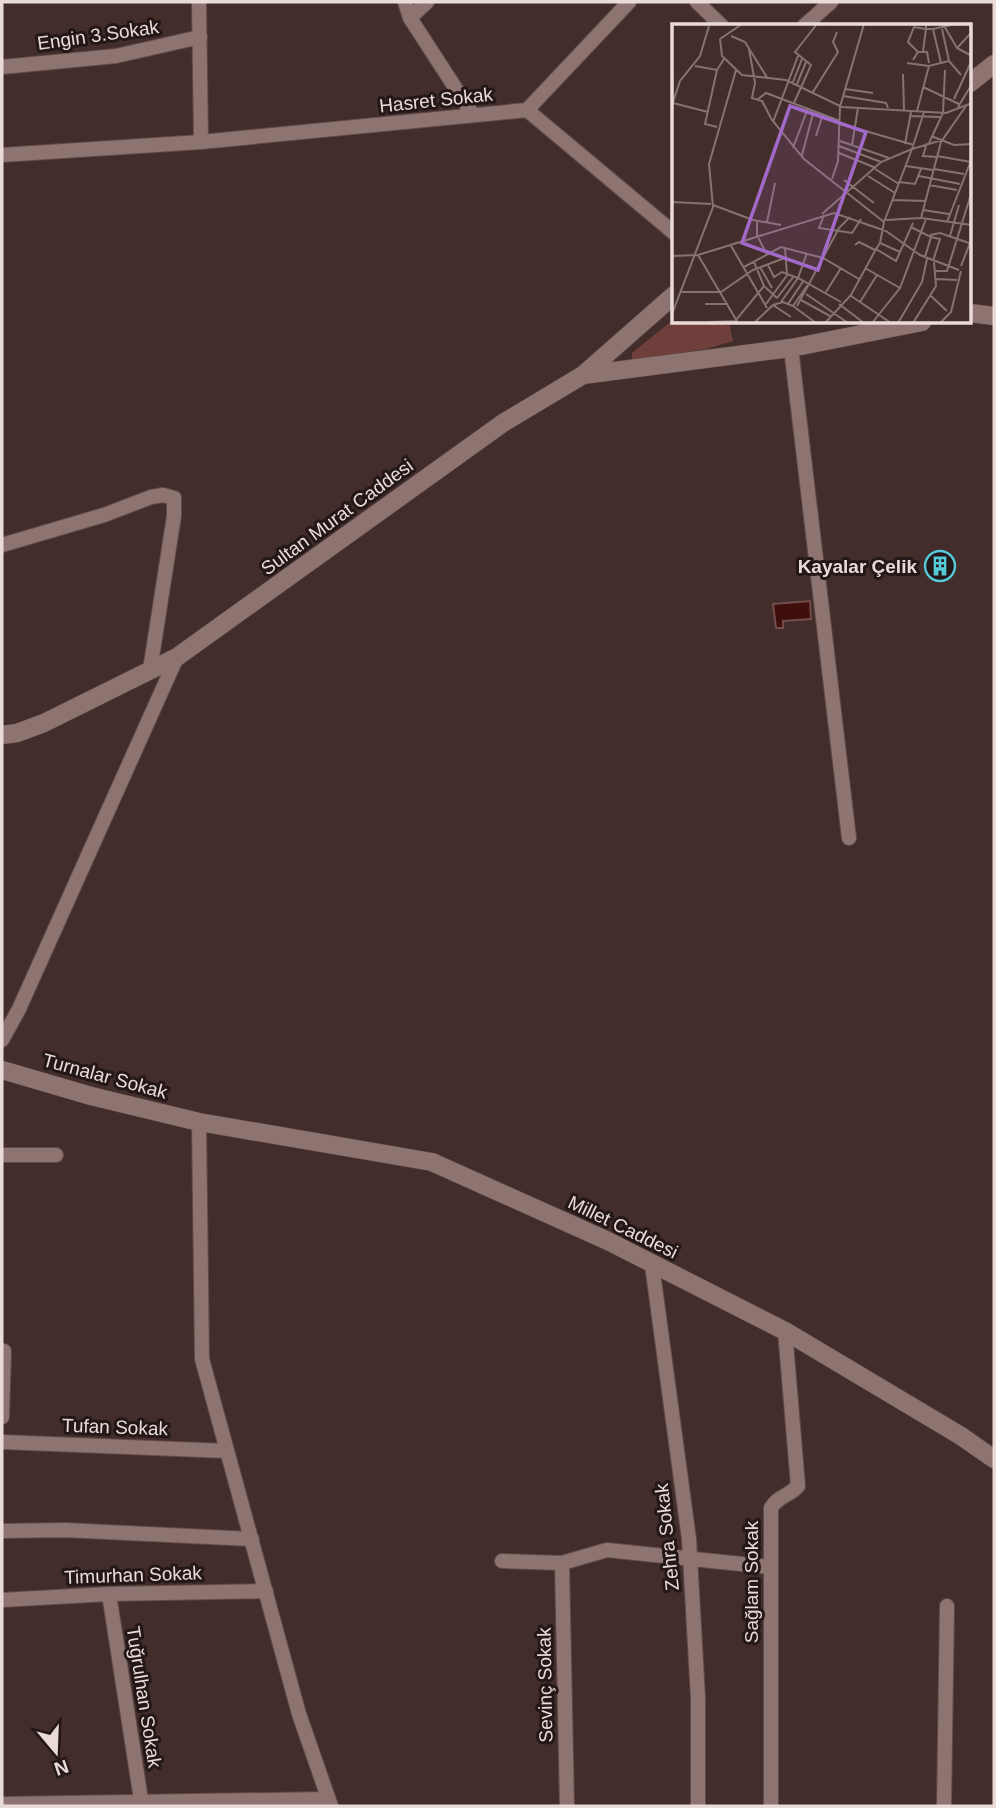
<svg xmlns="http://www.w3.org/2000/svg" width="996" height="1808" font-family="Arial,sans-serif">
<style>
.green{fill:#6f403b}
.water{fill:#3e0f0d;stroke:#724c4a;stroke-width:2}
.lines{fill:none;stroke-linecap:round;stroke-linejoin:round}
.minor-casing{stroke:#5f4c4a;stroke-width:16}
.tertiary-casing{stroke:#5f4c4a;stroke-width:19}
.minor{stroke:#8e7470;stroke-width:14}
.tertiary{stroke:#8e7470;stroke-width:18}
.labels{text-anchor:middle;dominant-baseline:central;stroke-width:6;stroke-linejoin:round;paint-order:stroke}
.street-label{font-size:19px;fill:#eadbd9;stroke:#231817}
.poi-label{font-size:19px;font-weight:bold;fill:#eadbd9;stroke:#231817;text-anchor:end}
.inset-road{fill:none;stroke:#867370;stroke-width:2}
.view{fill:#a269c8;fill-opacity:0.15;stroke:#a269c8;stroke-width:3.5}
.inset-edge{fill:none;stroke:#eadbd9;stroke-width:3.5}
</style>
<rect width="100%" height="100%" fill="#432d2a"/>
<!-- green -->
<path class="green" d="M 674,319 L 674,322 L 729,322 L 733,341 L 706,349 L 632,360 L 632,353 Z"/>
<!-- water -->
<path class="water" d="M 810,601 L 811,619 L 783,621 L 783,628 L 776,628 L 773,604 Z"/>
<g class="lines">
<!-- minor casing -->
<g class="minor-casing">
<path id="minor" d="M 199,2 L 201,142
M 405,2 L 410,18 L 473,115
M 697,2 L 722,26
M 410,18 L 427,2
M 804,26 L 831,2
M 2,67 L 116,56 L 200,37
M 527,110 L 674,233
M 2,155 L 201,142 L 527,110 L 629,2
M 791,348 L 849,838
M 2,545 L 104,515 L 151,497 L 163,495 L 174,498 L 174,516 L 150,670
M 2,1040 L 19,1009 L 177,657
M 199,1122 L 202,1359 L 299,1714 L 331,1806
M 2,1155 L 56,1155
M 652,1265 L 689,1539 L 698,1698 L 698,1806
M 2,1417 L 4,1351
M 2,1442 L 227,1451
M 2,1531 L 64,1530 L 252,1539
M 502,1561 L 562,1563 L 607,1550 L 770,1567
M 562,1563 L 567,1806
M 109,1594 L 142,1806
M 2,1600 L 109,1594 L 266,1591
M 2,1804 L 328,1799
M 771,1806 L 771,1508 C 779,1495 788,1497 798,1486 L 785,1331
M 944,1806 L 947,1606"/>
</g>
<!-- tertiary casing -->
<g class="tertiary-casing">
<path id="tertiary" d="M 970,83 L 994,64
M 970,313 L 994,316
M 583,375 L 791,348 L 922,322
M 2,735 L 17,733 L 44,723 L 177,657 L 503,423 L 583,375 L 674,295
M 2,1070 L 91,1096 L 199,1122 L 432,1162 L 608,1241 L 785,1331 L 961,1436 L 994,1459"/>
</g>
<!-- minor -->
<use href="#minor" class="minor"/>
<!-- tertiary -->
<use href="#tertiary" class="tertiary"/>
</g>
<!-- icons -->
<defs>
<g id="building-ring" transform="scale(1.575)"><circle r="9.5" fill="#231817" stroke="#53cbda" stroke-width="1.5"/><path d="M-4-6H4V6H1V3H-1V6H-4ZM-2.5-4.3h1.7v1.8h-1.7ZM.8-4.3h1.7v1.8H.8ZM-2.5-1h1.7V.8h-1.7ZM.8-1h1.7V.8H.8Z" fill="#53cbda"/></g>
</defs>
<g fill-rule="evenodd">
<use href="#building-ring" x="940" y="566"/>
</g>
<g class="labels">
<!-- street labels -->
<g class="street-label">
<text transform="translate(98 35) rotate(-8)">Engin 3.Sokak</text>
<text transform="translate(436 100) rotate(-6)">Hasret Sokak</text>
<text transform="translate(337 517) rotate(-36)">Sultan Murat Caddesi</text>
<text transform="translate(105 1076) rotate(15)">Turnalar Sokak</text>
<text transform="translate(623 1227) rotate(26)">Millet Caddesi</text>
<text transform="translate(115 1427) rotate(2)">Tufan Sokak</text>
<text transform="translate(667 1537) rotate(-96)">Zehra Sokak</text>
<text transform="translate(133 1575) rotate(-2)">Timurhan Sokak</text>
<text transform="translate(751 1582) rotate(-90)">Sağlam Sokak</text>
<text transform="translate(545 1685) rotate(-91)">Sevinç Sokak</text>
<text transform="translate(144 1697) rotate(81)">Tuğrulhan Sokak</text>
</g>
<!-- poi labels -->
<g class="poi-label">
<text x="917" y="566">Kayalar Çelik</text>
</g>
</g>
<!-- overview -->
<g transform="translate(672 24)">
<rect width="299" height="299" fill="#432d2a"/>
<path class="inset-road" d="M 33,0 L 64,0M 254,0 L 254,5 L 261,5 L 283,0M 271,0 L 285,24 L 300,32M 261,5 L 269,39M 270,5 L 277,37 L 289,51M 59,12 L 73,18 L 96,55M 48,15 L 70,0M 48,15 L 50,32 L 70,51 L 114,56 L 170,83 L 274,89 L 300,79M 285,24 L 300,8M 77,25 L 83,59 L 80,74 L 90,77 L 100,96 L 132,135 L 212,198M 246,28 L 236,18 L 242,3 L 254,5 L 251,27M 241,36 L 246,28 L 255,28 L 257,39M 235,39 L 257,42 L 277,37M 23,42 L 45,46 L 52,35M 231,50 L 232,86M 121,58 L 130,35M 125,60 L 134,38M 251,63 L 287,80M 173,65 L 201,69M 141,68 L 166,28 L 161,18 L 165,8M 171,72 L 214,79 L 216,84M 86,75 L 94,69 L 168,97M 282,75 L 300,36M 1,79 L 36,88M 122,79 L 139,41 L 123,28 L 145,0M 0,81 L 8,57 L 28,32 L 37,2M 286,83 L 300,60M 245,87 L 257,42M 238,92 L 268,93M 101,98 L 126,32M 169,100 L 242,121M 45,103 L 33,100 L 45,46M 144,112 L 151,90M 259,112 L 282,121 L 300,120M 168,117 L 217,134M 255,119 L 251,132 L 265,133M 257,119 L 271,89 L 273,46M 233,120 L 239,88M 180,121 L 186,84M 167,122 L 209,138M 121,124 L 136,84M 167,129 L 204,144M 130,131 L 142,86M 265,132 L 299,138M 234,142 L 261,146M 203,145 L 227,160M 262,145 L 292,150M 196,152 L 223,169M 247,152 L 288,160M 160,155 L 166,137 L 168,83 L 192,0M 172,156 L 202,179M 227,158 L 243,160 L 249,145M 257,161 L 285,166M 220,176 L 254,177M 0,178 L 39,180M 41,181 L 81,196 L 109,201M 251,186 L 277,190M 150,190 L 209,138 L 240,125 L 252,88M 152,191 L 147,204 L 180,209 L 189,195M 249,194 L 269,118 L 294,82M 214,196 L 249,194 L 300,201M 85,197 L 85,211 L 95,231M 95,198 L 103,159M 212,198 L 240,125 L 270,116M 212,198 L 208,219 L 228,228M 275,198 L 300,134M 239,203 L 259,213 L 253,233M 214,207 L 248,231 L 287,246M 258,211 L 268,209 L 297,219M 278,212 L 287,181M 259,213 L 268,215 L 261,237M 208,219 L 204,225 L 224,237 L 241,199M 58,220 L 95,284M 183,221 L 187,218 L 203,226M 113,224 L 115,250M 26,231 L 66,299M 0,232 L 26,231 L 162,189 L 214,207M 82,238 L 92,262 L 105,274M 96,241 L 102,253 L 110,248 L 126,254 L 169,278M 289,242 L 300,214M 72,243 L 109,223 L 151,234 L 187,255M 88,243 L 100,264M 193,244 L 228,264M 263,247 L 275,247 L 300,167M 264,255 L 285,256M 9,268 L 48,268M 49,268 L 81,246 L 115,233M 154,268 L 169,244M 134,270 L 176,299M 179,272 L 219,299M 259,272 L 275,287M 105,274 L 122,252M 129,276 L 158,292M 109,278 L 126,254 L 135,229M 188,278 L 205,251M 33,280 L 56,280M 94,280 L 116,250M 116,280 L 132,256M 167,280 L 192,299M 101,281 L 119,293M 121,282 L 144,299M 125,282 L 167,204 L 178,193M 0,290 L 41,183 L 37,140 L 64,46M 64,296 L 92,262M 38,298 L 65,297M 82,299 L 101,281 L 111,278 L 121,282 L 137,259M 153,299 L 179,271 L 204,225M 200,299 L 228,264 L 254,195M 226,299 L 250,258 L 255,235M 241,299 L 264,262 L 262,238M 268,299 L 279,288 L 289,247"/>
<path class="view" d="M 118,82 L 194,108 L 146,246 L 70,219 Z"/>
<rect width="299" height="299" class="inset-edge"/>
</g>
<!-- border -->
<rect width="996" height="1808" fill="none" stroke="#eadbd9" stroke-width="7"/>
<!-- north arrow -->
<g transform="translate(56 1752) rotate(161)" stroke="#231817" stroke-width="5" paint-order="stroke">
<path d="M0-5L12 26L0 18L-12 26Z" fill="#eadbd9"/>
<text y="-10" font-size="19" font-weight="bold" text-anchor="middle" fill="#eadbd9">N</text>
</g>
</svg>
